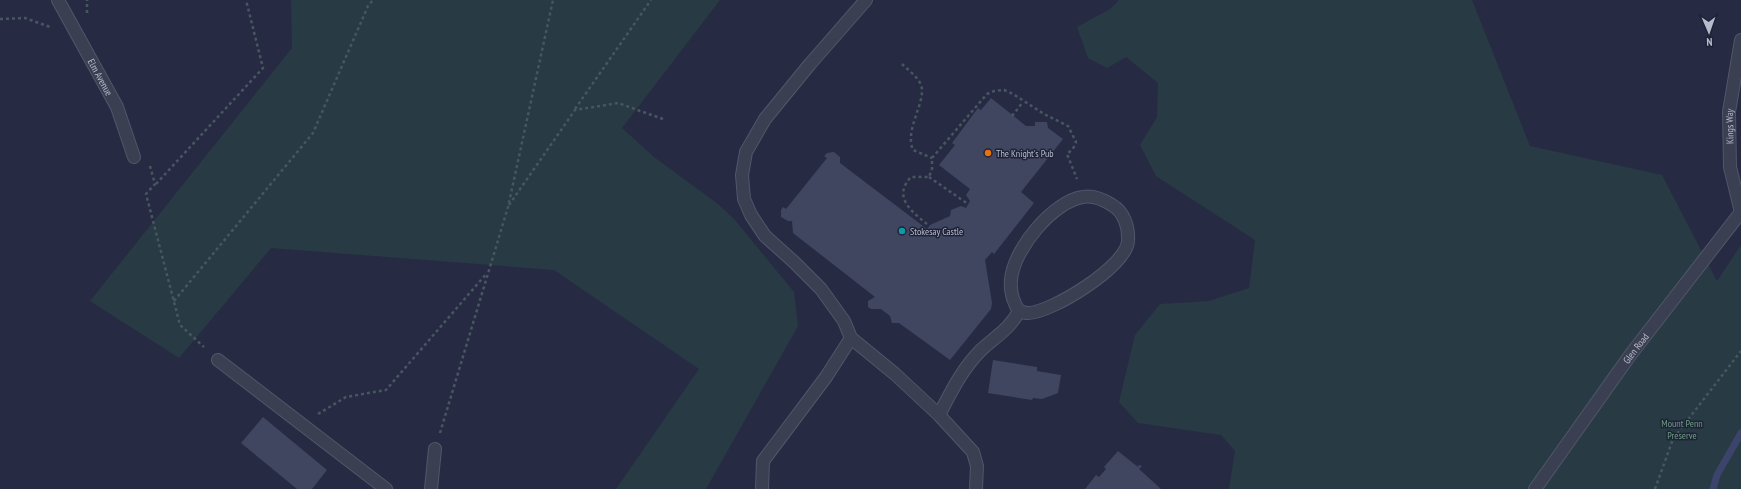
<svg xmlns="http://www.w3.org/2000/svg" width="1741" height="489" font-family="'PT Sans Narrow',sans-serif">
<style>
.green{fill:#283a44}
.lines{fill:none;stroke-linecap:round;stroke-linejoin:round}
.stream{stroke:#3c446b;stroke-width:7}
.building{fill:#404660}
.minor-casing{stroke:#53566a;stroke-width:14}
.path{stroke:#475760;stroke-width:2.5;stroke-dasharray:3 3;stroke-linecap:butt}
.minor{stroke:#3b3f52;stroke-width:12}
.food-dot{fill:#e8710a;stroke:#1f2338;stroke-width:1.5}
.culture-dot{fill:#0f9aa8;stroke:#1f2338;stroke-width:1.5}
.labels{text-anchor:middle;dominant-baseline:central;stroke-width:3;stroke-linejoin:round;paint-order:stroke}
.street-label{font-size:10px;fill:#b8bbcc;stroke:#1f2338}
.poi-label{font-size:10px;fill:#b8bbcc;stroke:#1f2338;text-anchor:start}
.park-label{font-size:10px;fill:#6f9d85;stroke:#1f2338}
</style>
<rect width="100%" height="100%" fill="#262b43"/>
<!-- green -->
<path class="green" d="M 291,0 L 720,0 L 622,128 L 654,157 L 718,204 L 735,220 L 794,292 L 798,326 L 706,489 L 616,489 L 699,369 L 554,270 L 271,248 L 179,358 L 90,301 L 292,48 Z
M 1119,0 L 1472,0 L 1530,146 L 1662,175 L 1717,281 L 1741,245 L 1741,489 L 1229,489 L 1235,451 L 1221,435 L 1138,423 L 1119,402 L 1135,335 L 1160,304 L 1209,301 L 1249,288 L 1255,240 L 1156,176 L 1140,145 L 1157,117 L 1158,83 L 1126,57 L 1107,68 L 1088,58 L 1077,27 L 1110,9 Z"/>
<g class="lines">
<!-- stream -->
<path class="stream" d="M 1713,489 L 1717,475 L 1741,433"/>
</g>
<!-- building -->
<path class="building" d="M 991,98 L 1026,126 L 1035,126 L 1035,122 L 1047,122 L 1048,128 L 1063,139 L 1021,192 L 1034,203 L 994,254 L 992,252 L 985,260 L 992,303 L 991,309 L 950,360 L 899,323 L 892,323 L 890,316 L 881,309 L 871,309 L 868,307 L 868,301 L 875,297 L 793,233 L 792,221 L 788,221 L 781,217 L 781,210 L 783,207 L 786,209 L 827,158 L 824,156 L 827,153 L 834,152 L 840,157 L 840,163 L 927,229 L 930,225 L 950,216 L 951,210 L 961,206 L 966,208 L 970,201 L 966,195 L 970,189 L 939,165 L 955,145 L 952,143 L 978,108 L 981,110 Z
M 993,360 L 1037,367 L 1037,371 L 1061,375 L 1058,393 L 1042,399 L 1033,398 L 1032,400 L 988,393 Z
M 263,417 L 327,470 L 312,489 L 297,489 L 241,443 Z
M 1118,451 L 1138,467 L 1139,465 L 1142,466 L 1139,469 L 1161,489 L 1085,489 L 1096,475 L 1099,477 L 1106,469 L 1104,467 Z"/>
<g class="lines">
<!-- minor casing -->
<g class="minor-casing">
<g id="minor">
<path id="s1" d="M 58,0 L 117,107 L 134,157"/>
<path d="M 866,0 L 810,64 L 765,119 L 746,152 L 742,175 L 744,199 L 751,215 L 765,236 L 794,262 L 821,289 L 844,321 L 851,338 L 895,374 L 939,415 L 973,452 L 977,466 L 976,489"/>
<path id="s2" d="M 1741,212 L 1730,167 L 1729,112 L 1741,40"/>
<path d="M 218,360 L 386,489"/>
<path d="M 939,415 C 951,392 962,369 981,350 C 995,337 1010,329 1019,311 C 1022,312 1026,313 1028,313 C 1051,313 1127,266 1128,241 C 1129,227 1124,212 1112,205 C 1104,200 1093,195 1083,197 C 1053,201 1013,250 1011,280 C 1010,291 1013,302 1019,311"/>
<path d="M 431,489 L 435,449"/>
<path d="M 762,489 L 763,461 L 826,377 L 851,338"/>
<path id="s3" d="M 1535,489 L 1631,354 L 1741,212"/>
</g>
</g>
<!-- path -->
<path class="path" d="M 87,13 L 87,0
M 0,19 L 25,18 L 50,27
M 902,64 C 908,70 918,77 921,85 C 927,101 904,129 913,150 L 932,158
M 575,109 L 651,0
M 1012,116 L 1023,102
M 150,166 L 155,184 L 146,194 L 180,325 L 204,347
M 929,177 L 968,204
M 156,184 L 263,68 L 246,0
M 509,205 L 575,110 L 618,103 L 663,119
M 927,224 C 912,212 892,197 911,177 L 929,177 L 932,169 L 932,158 L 987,94 L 994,91 L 1004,90 L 1013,94 L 1044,114 L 1068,126 L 1076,142 L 1073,149 L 1067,154 L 1077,179
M 174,301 L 313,133 L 368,6 L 373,0
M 318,414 L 346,397 L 386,390 L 487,273
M 440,433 L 508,207 L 553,0
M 1655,489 L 1673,439 L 1741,351"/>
<!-- minor -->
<use href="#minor" class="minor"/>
</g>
<!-- markers -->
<circle class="food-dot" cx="988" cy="153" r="4"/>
<circle class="culture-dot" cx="902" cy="231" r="4"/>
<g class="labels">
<!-- street labels -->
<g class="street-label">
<text stroke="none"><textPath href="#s1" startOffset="88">Elm Avenue</textPath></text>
<text stroke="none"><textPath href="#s2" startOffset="87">Kings Way</textPath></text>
<text stroke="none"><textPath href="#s3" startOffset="173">Glen Road</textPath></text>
</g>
<!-- poi labels -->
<g class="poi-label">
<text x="996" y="153">The Knight's Pub</text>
<text x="910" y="231">Stokesay Castle</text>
</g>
<!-- park labels -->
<g class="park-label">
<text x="1682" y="423">Mount Penn<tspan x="1682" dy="12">Preserve</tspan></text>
</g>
</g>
<!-- north arrow -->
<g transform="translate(1709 32) rotate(178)" stroke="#1f2338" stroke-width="3" paint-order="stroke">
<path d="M0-3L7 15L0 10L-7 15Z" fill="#b8bbcc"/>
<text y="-6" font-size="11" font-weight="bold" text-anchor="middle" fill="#b8bbcc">N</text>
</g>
</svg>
